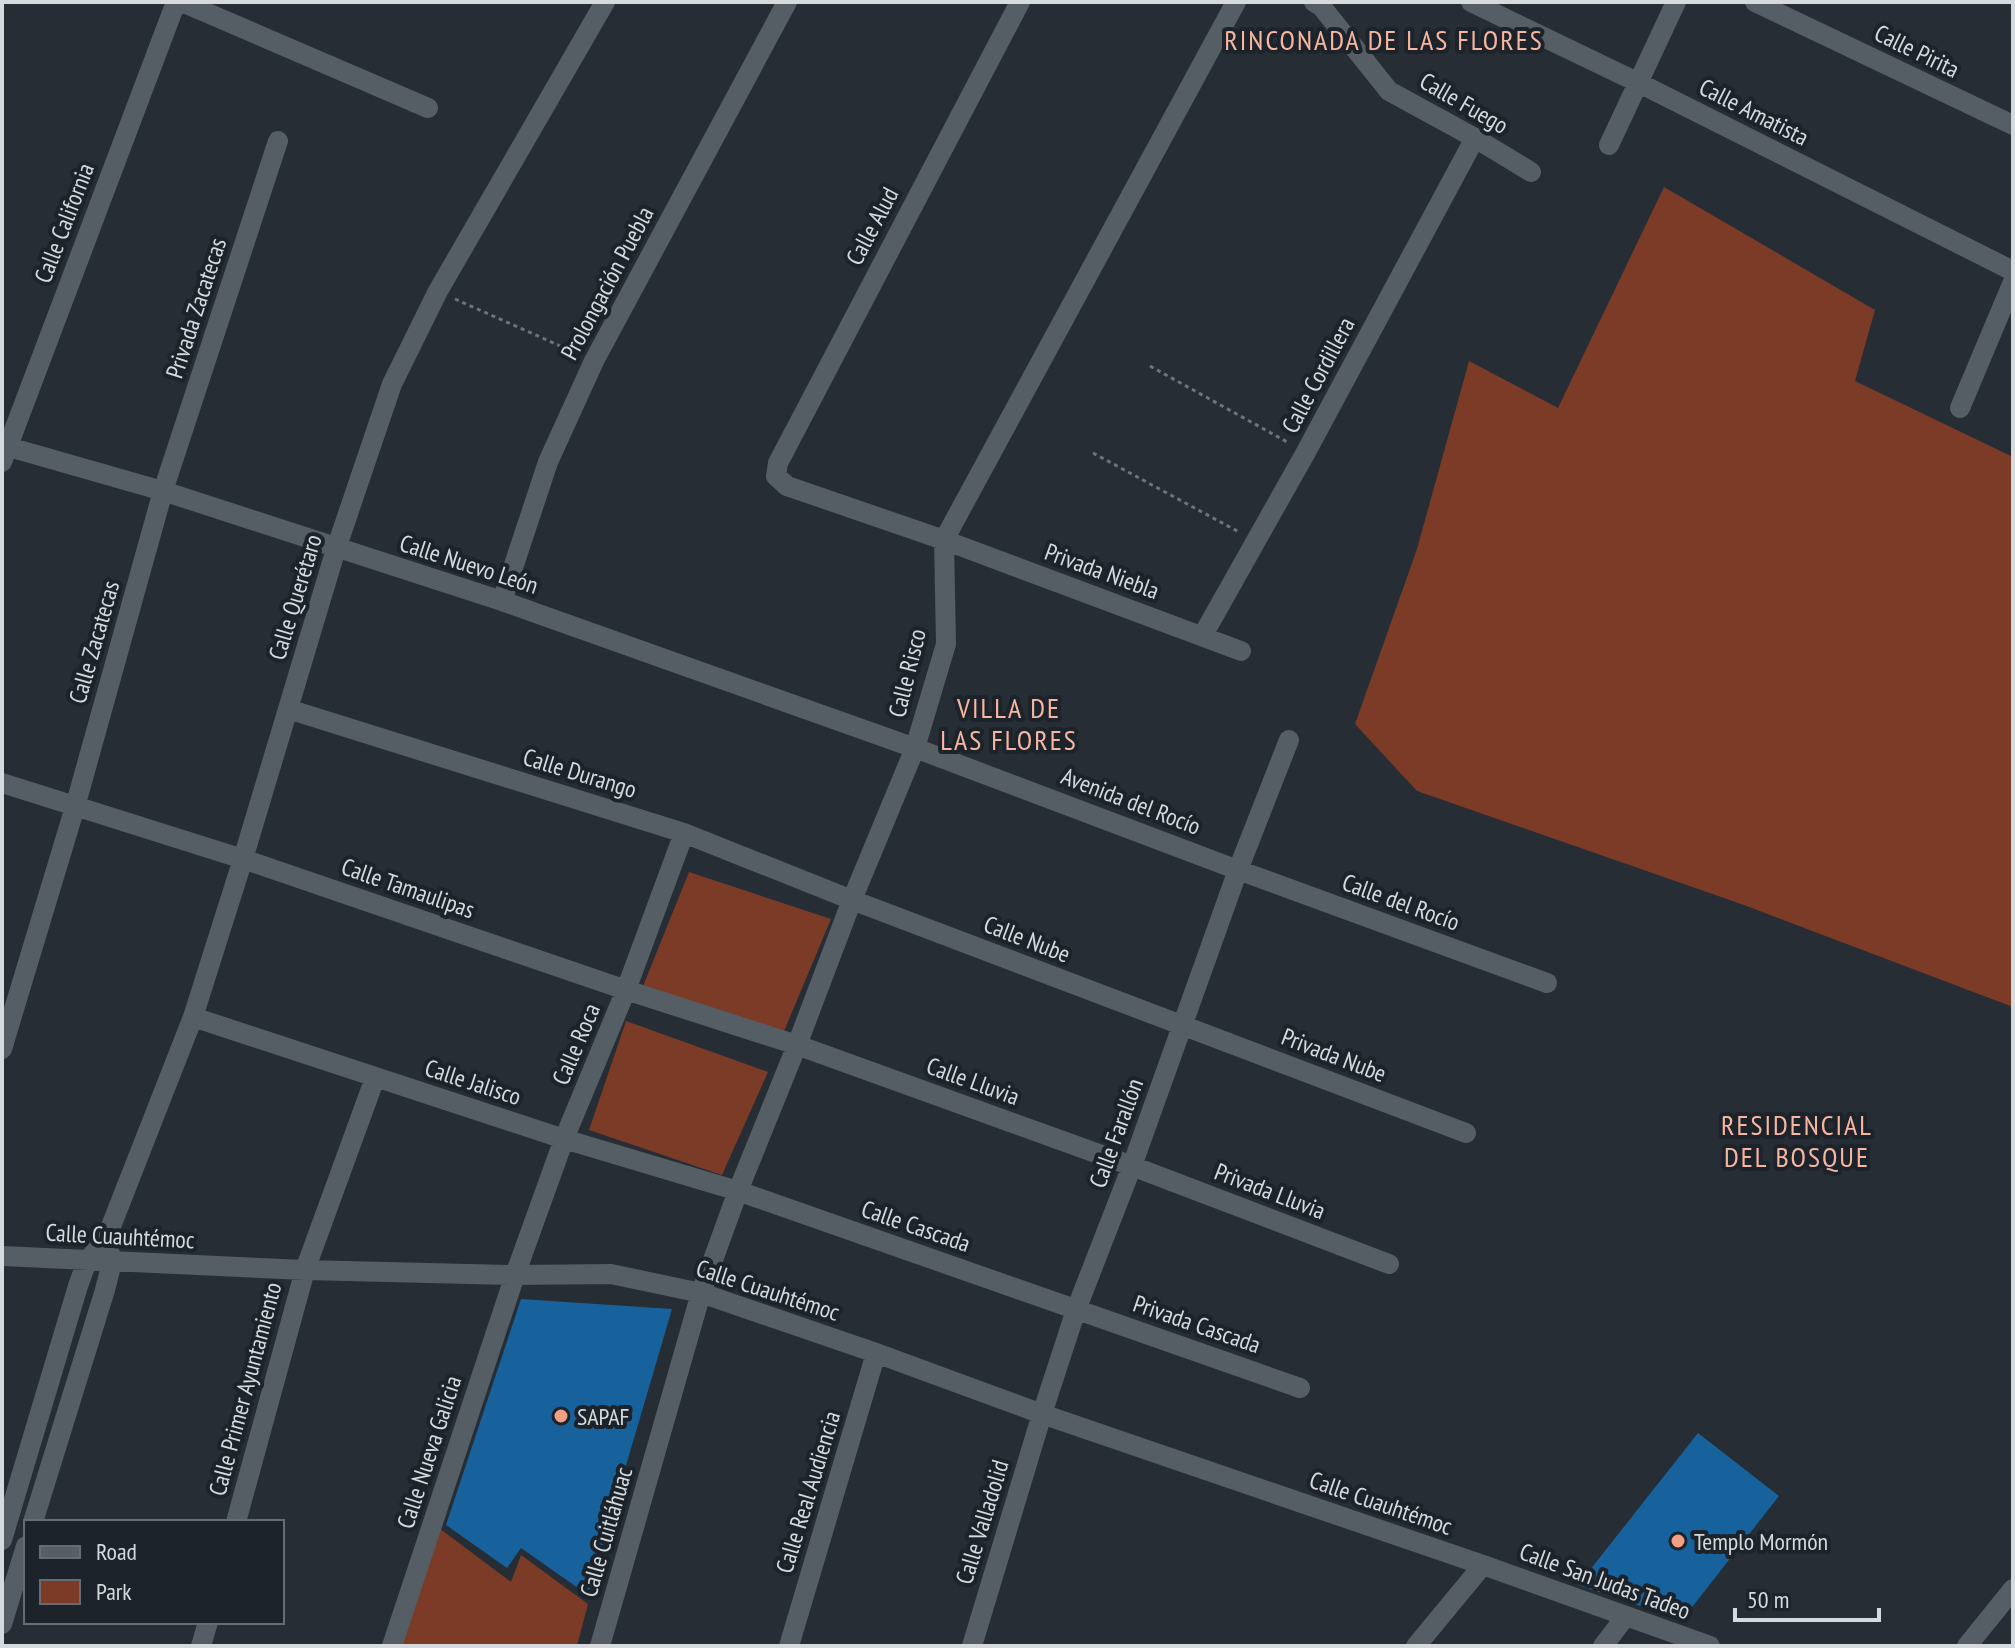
<svg xmlns="http://www.w3.org/2000/svg" width="2015" height="1648" font-family="'PT Sans Narrow',sans-serif">
<style>
.green{fill:#7b3b27}
.building{fill:#17619d}
.lines{fill:none;stroke-linecap:round;stroke-linejoin:round}
.path{stroke:#6e747a;stroke-width:3;stroke-dasharray:4 4;stroke-linecap:butt}
.minor{stroke:#555d65;stroke-width:20}
.poi-dot{fill:#f39f84;stroke:#1c232a;stroke-width:3}
.labels{text-anchor:middle;dominant-baseline:central;stroke-width:8;stroke-linejoin:round;paint-order:stroke}
.street-label{font-size:24px;fill:#d5dade;stroke:#1c232a}
.poi-label{font-size:24px;fill:#d5dade;stroke:#1c232a;text-anchor:start}
.quarter-label{font-size:28px;letter-spacing:2px;fill:#f6b6a2;stroke:#1c232a}
</style>
<rect width="100%" height="100%" fill="#262d34"/>
<!-- green -->
<path class="green" d="M 1664,187 L 1875,310 L 1855,381 L 2013,457 L 2013,1007 L 1744,905 L 1417,791 L 1355,724 L 1417,549 L 1469,361 L 1558,408 Z
M 689,872 L 831,919 L 782,1036 L 641,991 Z
M 626,1021 L 768,1072 L 722,1175 L 589,1130 Z
M 439,1528 L 511,1582 L 521,1555 L 588,1604 L 577,1646 L 400,1646 Z"/>
<!-- building -->
<path class="building" d="M 521,1299 L 672,1309 L 588,1595 L 521,1548 L 507,1568 L 446,1525 Z
M 1698,1433 L 1779,1496 L 1682,1620 L 1578,1585 Z"/>
<g class="lines">
<!-- path -->
<path class="path" d="M 455,299 L 576,353
M 1150,366 L 1289,443
M 1093,453 L 1239,532"/>
<!-- minor -->
<path class="minor" d="M 182,2 L 428,108
M 1020,2 L 778,463 L 776,476 L 787,486 L 944,540 L 1241,651
M 1314,2 L 1321,6 L 1389,91 L 1475,138 L 1531,172
M 1471,2 L 1637,82 L 2013,271
M 1755,2 L 2013,125
M 1609,145 L 1676,2
M 1960,408 L 2013,282
M 2,445 L 163,491 L 502,601 L 915,748 L 1238,870 L 1547,983
M 2,462 L 176,2
M 502,601 L 548,462 L 594,361 L 787,2
M 1203,635 L 1306,452 L 1475,138
M 288,709 L 684,833 L 852,900 L 1466,1133
M 2,783 L 243,859 L 626,990 L 797,1045 L 1132,1166 L 1389,1264
M 193,1017 L 564,1139 L 738,1191 L 1300,1388
M 2,1049 L 75,807 L 163,491 L 278,141
M 2,1256 L 305,1270 L 515,1275 L 611,1274 L 701,1293 L 876,1353 L 1042,1414 L 1483,1565 L 1710,1646
M 33,1522 L 105,1290 L 112,1262 L 109,1250
M 236,1522 L 305,1270 L 375,1078
M 2,1540 L 78,1286 L 87,1261 L 106,1239 L 193,1017 L 243,859 L 336,549 L 392,384 L 438,291 L 605,2
M 2,1624 L 26,1546
M 201,1646 L 208,1622
M 392,1646 L 515,1275 L 564,1139 L 626,990 L 684,833
M 600,1646 L 701,1293 L 738,1191 L 797,1045 L 852,900 L 915,748 L 946,644 L 944,540 L 1236,2
M 789,1646 L 876,1353
M 972,1646 L 1042,1414 L 1076,1310 L 1132,1166 L 1238,870 L 1289,740
M 1416,1646 L 1483,1565
M 1603,1646 L 1626,1616
M 1967,1646 L 2013,1589"/>
</g>
<!-- markers -->
<g class="poi-dot">
<circle cx="561" cy="1416" r="8"/>
<circle cx="1678" cy="1541" r="8"/>
</g>
<g class="labels">
<!-- street labels -->
<g class="street-label">
<text transform="translate(1917 51) rotate(26)">Calle Pirita</text>
<text transform="translate(1464 103) rotate(30)">Calle Fuego</text>
<text transform="translate(1754 112) rotate(27)">Calle Amatista</text>
<text transform="translate(64 223) rotate(-69)">Calle California</text>
<text transform="translate(872 226) rotate(-62)">Calle Alud</text>
<text transform="translate(607 283) rotate(-62)">Prolongación Puebla</text>
<text transform="translate(196 308) rotate(-72)">Privada Zacatecas</text>
<text transform="translate(1318 375) rotate(-62)">Calle Cordillera</text>
<text transform="translate(469 564) rotate(18)">Calle Nuevo León</text>
<text transform="translate(1102 571) rotate(20)">Privada Niebla</text>
<text transform="translate(295 597) rotate(-73)">Calle Querétaro</text>
<text transform="translate(94 642) rotate(-74)">Calle Zacatecas</text>
<text transform="translate(907 673) rotate(-76)">Calle Risco</text>
<text transform="translate(580 773) rotate(17)">Calle Durango</text>
<text transform="translate(1131 801) rotate(21)">Avenida del Rocío</text>
<text transform="translate(408 888) rotate(19)">Calle Tamaulipas</text>
<text transform="translate(1401 902) rotate(20)">Calle del Rocío</text>
<text transform="translate(1027 939) rotate(21)">Calle Nube</text>
<text transform="translate(576 1044) rotate(-67)">Calle Roca</text>
<text transform="translate(1334 1055) rotate(21)">Privada Nube</text>
<text transform="translate(973 1081) rotate(20)">Calle Lluvia</text>
<text transform="translate(473 1082) rotate(18)">Calle Jalisco</text>
<text transform="translate(1116 1133) rotate(-70)">Calle Farallón</text>
<text transform="translate(1270 1191) rotate(21)">Privada Lluvia</text>
<text transform="translate(916 1226) rotate(19)">Calle Cascada</text>
<text transform="translate(120 1236) rotate(3)">Calle Cuauhtémoc</text>
<text transform="translate(768 1290) rotate(18)">Calle Cuauhtémoc</text>
<text transform="translate(1197 1324) rotate(19)">Privada Cascada</text>
<text transform="translate(245 1389) rotate(-75)">Calle Primer Ayuntamiento</text>
<text transform="translate(429 1452) rotate(-72)">Calle Nueva Galicia</text>
<text transform="translate(808 1492) rotate(-73)">Calle Real Audiencia</text>
<text transform="translate(1381 1503) rotate(19)">Calle Cuauhtémoc</text>
<text transform="translate(982 1522) rotate(-73)">Calle Valladolid</text>
<text transform="translate(606 1532) rotate(-74)">Calle Cuitláhuac</text>
<text transform="translate(1605 1581) rotate(20)">Calle San Judas Tadeo</text>
</g>
<!-- poi labels -->
<g class="poi-label">
<text x="577" y="1416">SAPAF</text>
<text x="1694" y="1541">Templo Mormón</text>
</g>
<!-- quarter labels -->
<g class="quarter-label">
<text x="1384" y="39">RINCONADA DE LAS FLORES</text>
<text x="1009" y="707">VILLA DE<tspan x="1009" dy="32">LAS FLORES</tspan></text>
<text x="1797" y="1124">RESIDENCIAL<tspan x="1797" dy="32">DEL BOSQUE</tspan></text>
</g>
</g>
<!-- border -->
<rect width="2015" height="1648" fill="none" stroke="#d5dade" stroke-width="8"/>
<!-- legend -->
<rect x="24" y="1520" width="260" height="104" fill="#1c232a" stroke="#666c72" stroke-width="2"/>
<rect x="40" y="1546" width="40" height="12" fill="#555d65" stroke="#666c72" stroke-width="2"/>
<text x="96" y="1560" font-size="24" fill="#d5dade">Road</text>
<rect x="40" y="1580" width="40" height="24" fill="#7b3b27" stroke="#666c72" stroke-width="2"/>
<text x="96" y="1600" font-size="24" fill="#d5dade">Park</text>
<!-- scale -->
<path d="M1735 1608v12h144v-12" fill="none" stroke="#d5dade" stroke-width="4"/>
<text x="1747" y="1608" font-size="24" fill="#d5dade" stroke="#1c232a" stroke-width="6" paint-order="stroke">50 m</text>
</svg>
